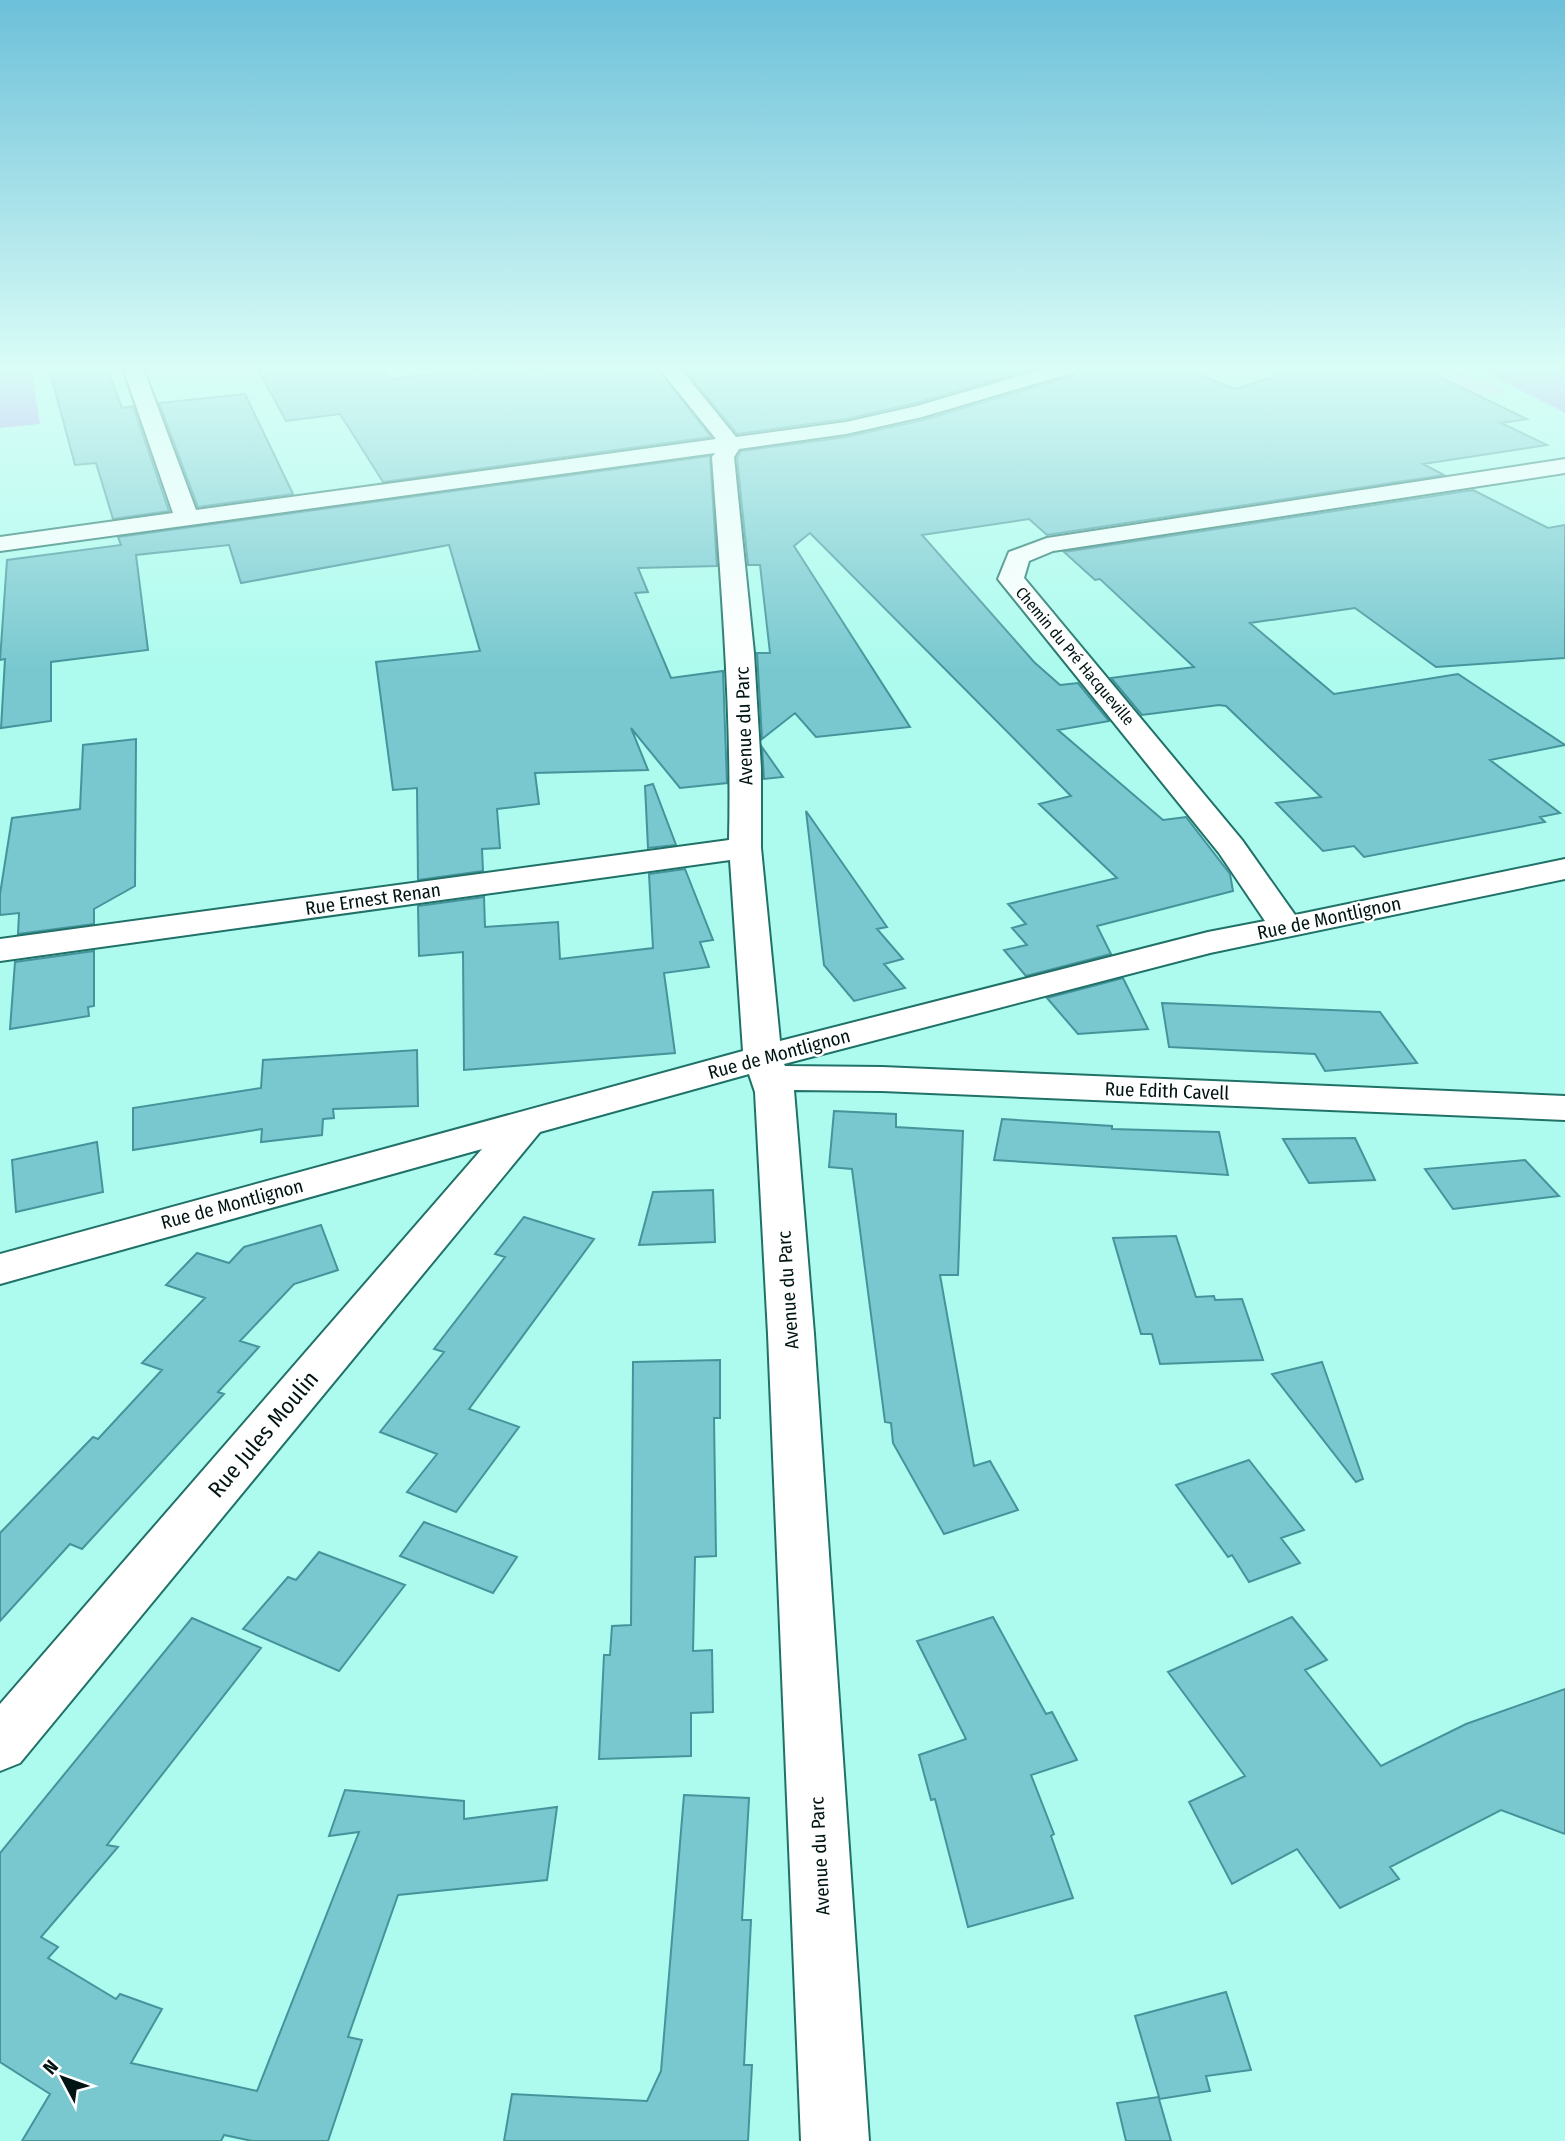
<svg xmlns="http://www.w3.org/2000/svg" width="1565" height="2141" font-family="'Fira Sans Condensed',sans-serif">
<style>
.green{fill:#dfd0f6}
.forest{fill:#bd91f3}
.building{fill:#79c8d0;stroke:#45949c;stroke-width:2}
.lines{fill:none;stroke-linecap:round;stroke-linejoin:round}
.minor-casing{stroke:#207268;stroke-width:4}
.minor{fill:#fff;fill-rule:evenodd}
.labels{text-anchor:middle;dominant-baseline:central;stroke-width:5;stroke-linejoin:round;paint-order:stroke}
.far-street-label{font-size:16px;fill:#001513;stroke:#fff}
.street-label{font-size:19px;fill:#001513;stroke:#fff}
.near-street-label{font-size:23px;fill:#001513;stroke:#fff}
</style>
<rect width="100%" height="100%" fill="#adfbee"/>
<!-- green -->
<path class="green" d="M 1465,372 L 1507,392 L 1408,406 L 1368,385 Z"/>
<!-- forest -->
<path class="forest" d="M 0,368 L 31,368 L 40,424 L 0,428 Z
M 1482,368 L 1565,368 L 1565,413 L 1485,372 Z"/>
<!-- building -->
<path class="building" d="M 82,368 L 107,368 L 122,408 L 133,406 L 169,511 L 113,519 L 96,463 L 75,465 L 50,372 Z
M 257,368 L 381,368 L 389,379 L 487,368 L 492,374 L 548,368 L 657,368 L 711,437 L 383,482 L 340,414 L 286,421 Z
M 684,368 L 1036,368 L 916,403 L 846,419 L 737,434 Z
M 1080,368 L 1183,368 L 1235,389 L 1300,368 L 1421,368 L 1527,419 L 1501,423 L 1547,445 L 1423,464 L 1444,475 L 1047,535 L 1029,519 L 922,535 L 1034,662 L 1060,685 L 1078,683 L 1109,721 L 1058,730 L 1163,820 L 1186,817 L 1230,874 L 1233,891 L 1097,926 L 1111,954 L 1026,976 L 1004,950 L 1027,945 L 1012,928 L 1026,924 L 1008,904 L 1117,878 L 1039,804 L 1071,796 L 810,533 L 794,546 L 910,727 L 816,737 L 795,713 L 762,739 L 757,653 L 770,653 L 760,565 L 748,565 L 737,458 L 741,451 L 846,437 L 923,420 L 1076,375 Z
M 245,394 L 293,494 L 198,507 L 159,403 Z
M 710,456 L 717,566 L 638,568 L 648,592 L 635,593 L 671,678 L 723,671 L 727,783 L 680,788 L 631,728 L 648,770 L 535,773 L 539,804 L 497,809 L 500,848 L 482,849 L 483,871 L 418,880 L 417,788 L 393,790 L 376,662 L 480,651 L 449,545 L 241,583 L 229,545 L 136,555 L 148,650 L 51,662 L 51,721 L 1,728 L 5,659 L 0,660 L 7,560 L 121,545 L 118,537 Z
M 1473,490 L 1548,528 L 1565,525 L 1565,658 L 1436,667 L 1355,608 L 1250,623 L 1334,694 L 1458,674 L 1565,745 L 1490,760 L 1560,813 L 1540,817 L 1545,822 L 1364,857 L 1354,846 L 1323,851 L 1276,803 L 1321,797 L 1226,706 L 1219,705 L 1142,715 L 1111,678 L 1194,667 L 1100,579 L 1095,580 L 1064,552 Z
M 136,739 L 135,886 L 94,909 L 94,924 L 18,934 L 19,913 L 0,915 L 0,894 L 12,818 L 80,809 L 83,745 Z
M 762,747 L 783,777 L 764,779 Z
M 653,784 L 676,845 L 648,848 L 645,786 Z
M 806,811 L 887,927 L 877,929 L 903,959 L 884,964 L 905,988 L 854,1001 L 824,965 Z
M 685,869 L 713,940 L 700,942 L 709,967 L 664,973 L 675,1053 L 464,1070 L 463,952 L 419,956 L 418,906 L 484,897 L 485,927 L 558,922 L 560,959 L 653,948 L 649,874 Z
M 94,951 L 94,1006 L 88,1007 L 89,1016 L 10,1029 L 15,962 Z
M 1123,978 L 1148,1029 L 1078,1034 L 1047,998 Z
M 1162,1003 L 1380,1012 L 1417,1063 L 1325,1071 L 1315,1054 L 1169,1047 Z
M 417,1050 L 418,1106 L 333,1109 L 334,1118 L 323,1119 L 322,1135 L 261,1142 L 262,1129 L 133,1150 L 133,1108 L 261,1088 L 263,1060 Z
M 834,1111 L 896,1114 L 896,1127 L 963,1131 L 958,1275 L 940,1275 L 974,1466 L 990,1461 L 1018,1510 L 944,1534 L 893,1443 L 891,1423 L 885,1422 L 852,1169 L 829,1167 Z
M 1002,1119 L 1112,1126 L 1112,1129 L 1219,1132 L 1228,1175 L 994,1160 Z
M 1355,1138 L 1375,1180 L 1309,1183 L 1283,1139 Z
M 97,1142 L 103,1192 L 16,1212 L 12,1160 Z
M 1525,1160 L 1559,1196 L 1453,1209 L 1425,1169 Z
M 713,1190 L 715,1242 L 639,1245 L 653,1192 Z
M 524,1217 L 594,1239 L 469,1409 L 519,1427 L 456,1512 L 407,1492 L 437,1454 L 380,1432 L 444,1352 L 434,1349 L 505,1257 L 495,1254 Z
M 321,1225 L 338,1270 L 294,1284 L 240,1341 L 259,1347 L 218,1392 L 224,1394 L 82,1549 L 70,1544 L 0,1621 L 0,1533 L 93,1437 L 98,1439 L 162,1370 L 142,1363 L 205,1298 L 166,1285 L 197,1253 L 229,1263 L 244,1247 Z
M 1176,1236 L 1196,1297 L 1214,1296 L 1215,1300 L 1242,1299 L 1263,1360 L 1160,1364 L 1152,1334 L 1141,1334 L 1113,1238 Z
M 720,1360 L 720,1418 L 714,1418 L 716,1556 L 695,1557 L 693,1651 L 712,1650 L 713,1712 L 691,1713 L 691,1756 L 599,1759 L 604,1655 L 610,1655 L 612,1626 L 631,1625 L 633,1362 Z
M 1322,1362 L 1363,1479 L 1356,1482 L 1272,1374 Z
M 1249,1460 L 1304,1530 L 1281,1538 L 1300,1563 L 1249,1582 L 1232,1555 L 1228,1557 L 1176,1485 Z
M 424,1522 L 517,1557 L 493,1593 L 400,1556 Z
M 319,1552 L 405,1585 L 339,1671 L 243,1629 L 288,1577 L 296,1580 Z
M 993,1617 L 1046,1714 L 1052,1712 L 1077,1760 L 1031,1775 L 1054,1834 L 1051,1836 L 1073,1898 L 968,1927 L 935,1799 L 931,1800 L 919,1755 L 966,1739 L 917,1641 Z
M 1292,1617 L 1327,1660 L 1305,1670 L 1381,1766 L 1466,1724 L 1565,1689 L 1565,1834 L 1501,1810 L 1390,1867 L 1399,1879 L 1340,1908 L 1297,1849 L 1232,1884 L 1189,1802 L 1245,1776 L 1168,1672 Z
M 192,1618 L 261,1648 L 107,1845 L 118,1847 L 41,1937 L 58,1947 L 48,1958 L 116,1999 L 120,1994 L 162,2009 L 131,2063 L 257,2091 L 359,1832 L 329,1836 L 345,1790 L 464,1801 L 464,1819 L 557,1807 L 547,1880 L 398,1895 L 348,2037 L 362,2040 L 328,2141 L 252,2141 L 224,2135 L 221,2141 L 22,2141 L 50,2094 L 0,2062 L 0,1853 Z
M 684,1795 L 749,1798 L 742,1920 L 751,1920 L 744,2065 L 752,2065 L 748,2141 L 504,2141 L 512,2094 L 647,2101 L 661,2071 Z
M 1226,1992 L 1251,2070 L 1206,2076 L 1210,2091 L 1159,2099 L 1171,2141 L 1126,2141 L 1117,2103 L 1159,2097 L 1135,2016 Z"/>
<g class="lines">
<!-- minor casing -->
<g class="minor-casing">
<path id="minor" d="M 123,368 L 143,368 L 196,510 L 716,439 L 659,368 L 680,368 L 736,437 L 846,422 L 917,406 L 1046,368 L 1078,368 L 1075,372 L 922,417 L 846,434 L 739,449 L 734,457 L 754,653 L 761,769 L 761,848 L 780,1041 L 1208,932 L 1265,921 L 1219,853 L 1002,584 L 998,579 L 1009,552 L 1047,538 L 1565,459 L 1565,473 L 1053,551 L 1029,561 L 1024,578 L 1242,840 L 1295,915 L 1565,859 L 1565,879 L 1210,953 L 784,1064 L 785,1066 L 882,1067 L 1565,1096 L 1565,1120 L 882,1091 L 794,1090 L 814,1334 L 869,2141 L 801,2141 L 768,1334 L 755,1092 L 749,1074 L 540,1132 L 20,1763 L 0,1771 L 0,1704 L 482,1149 L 0,1284 L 0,1254 L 743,1051 L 730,860 L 0,961 L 0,939 L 729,840 C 732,712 721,585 712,457 L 715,453 L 0,551 L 0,537 L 173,513 Z"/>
</g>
<!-- minor -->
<use href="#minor" class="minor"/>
</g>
<!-- sky -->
<linearGradient id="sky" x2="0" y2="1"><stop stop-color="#6cc0d9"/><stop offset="0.55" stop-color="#dafdf7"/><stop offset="1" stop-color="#dafdf7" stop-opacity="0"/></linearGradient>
<rect width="1565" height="668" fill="url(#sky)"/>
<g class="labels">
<!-- far-street labels -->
<g class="far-street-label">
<text transform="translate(1075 656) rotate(50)">Chemin du Pré Hacqueville</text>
</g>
<!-- street labels -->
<g class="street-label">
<text transform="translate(744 726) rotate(-92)">Avenue du Parc</text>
<text transform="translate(373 899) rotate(-8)">Rue Ernest Renan</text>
<text transform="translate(1329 918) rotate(-12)">Rue de Montlignon</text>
<text transform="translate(779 1054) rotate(-15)">Rue de Montlignon</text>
<text transform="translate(1167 1091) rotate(2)">Rue Edith Cavell</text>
<text transform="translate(232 1204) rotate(-15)">Rue de Montlignon</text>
<text transform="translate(788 1290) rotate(-94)">Avenue du Parc</text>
<text transform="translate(820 1856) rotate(-93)">Avenue du Parc</text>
</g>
<!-- near-street labels -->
<g class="near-street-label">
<text transform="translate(263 1434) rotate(-50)">Rue Jules Moulin</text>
</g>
</g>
<!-- north arrow -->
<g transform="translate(63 2078) rotate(311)" stroke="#ffffff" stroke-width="5" paint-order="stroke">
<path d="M0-5L12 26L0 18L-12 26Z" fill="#001513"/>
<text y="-10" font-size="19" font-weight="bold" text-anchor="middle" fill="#001513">N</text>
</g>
</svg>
